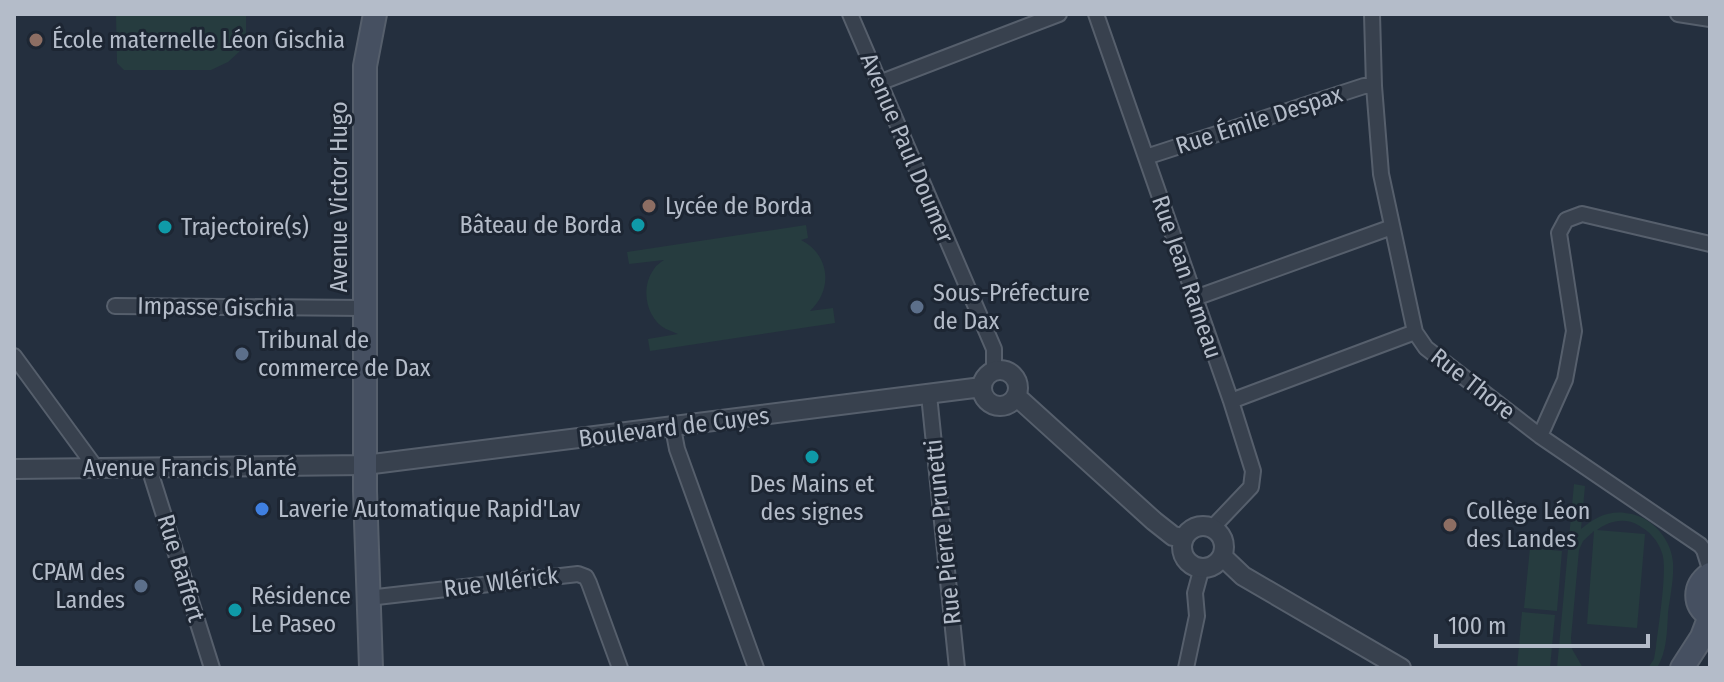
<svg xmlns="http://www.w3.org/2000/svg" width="1724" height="682" font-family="'Fira Sans Condensed',sans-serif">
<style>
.garden{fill:#263c3f}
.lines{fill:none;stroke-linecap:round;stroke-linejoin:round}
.minor-casing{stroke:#565f6c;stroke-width:18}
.tertiary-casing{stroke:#565f6c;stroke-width:22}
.secondary-casing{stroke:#565f6c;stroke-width:26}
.minor{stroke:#38414e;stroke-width:14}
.tertiary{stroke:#38414e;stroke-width:18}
.secondary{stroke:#465061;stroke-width:22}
.education-dot{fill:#8d6e63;stroke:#1d2633;stroke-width:3}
.culture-dot{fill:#0f9aa8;stroke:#1d2633;stroke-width:3}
.service-dot{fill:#5c6f8a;stroke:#1d2633;stroke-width:3}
.shop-dot{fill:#3f7fe0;stroke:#1d2633;stroke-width:3}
.labels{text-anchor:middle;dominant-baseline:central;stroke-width:6;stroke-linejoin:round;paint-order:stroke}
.poi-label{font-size:24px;fill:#b4bcc9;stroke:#1d2633;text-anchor:start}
.street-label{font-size:24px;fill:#b4bcc9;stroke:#1d2633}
</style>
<rect width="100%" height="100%" fill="#242f3e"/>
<!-- garden -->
<path class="garden" d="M 116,14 L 246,14 L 246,36 L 239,52 L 228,62 L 211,70 L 124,70 L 117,63 Z
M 806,225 L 808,238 L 801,240 C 829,254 834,289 810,311 L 833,308 L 835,323 L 650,351 L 648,339 L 678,334 C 674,332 670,331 666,329 C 646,318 640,288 654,269 C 656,265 660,263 664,260 L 629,264 L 627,252 Z
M 1574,484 L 1585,486 L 1581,529 C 1596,516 1611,509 1632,514 C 1654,519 1672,541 1673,563 C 1674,579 1670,597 1668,613 C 1667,632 1667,651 1657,668 L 1648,668 L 1654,659 L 1656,647 C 1658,628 1668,568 1662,553 C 1658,540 1649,531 1638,525 C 1625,517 1608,521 1597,530 L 1645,534 L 1637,628 L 1587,624 L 1594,531 L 1583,541 L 1579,550 L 1571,638 L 1572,649 L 1583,668 L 1570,668 L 1568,666 L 1568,668 L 1557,668 Z
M 1530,548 L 1562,551 L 1557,611 L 1524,608 Z
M 1522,612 L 1555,615 L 1550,668 L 1517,668 Z"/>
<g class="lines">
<!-- minor casing -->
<g class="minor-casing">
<path id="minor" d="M 850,14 L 994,349 L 994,372
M 1096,14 L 1231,401 L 1253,471 L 1251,487 L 1212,528
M 1372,14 L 1374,86 L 1381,174 L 1415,332 L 1426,348 L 1540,436 L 1700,545 L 1704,550 L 1710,569
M 1678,14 L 1710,19
M 879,83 L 1059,14
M 1146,157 L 1364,86 L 1374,86
M 1195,298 L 1392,227
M 115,306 L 365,308
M 14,356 L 96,468
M 929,395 L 957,668
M 1231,401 L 1415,332
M 673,428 L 677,449 L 756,668
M 1540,436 L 1565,380 L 1574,331 L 1559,233 L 1566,220 L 1582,214 L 1710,244
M 149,468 L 212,668
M 368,598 L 578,574 L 586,577 L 589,583 L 620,668
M 1186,668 L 1197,616 L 1195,593 L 1202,567"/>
</g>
<!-- tertiary casing -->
<g class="tertiary-casing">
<path id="tertiary" d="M982 388a18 18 0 1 1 36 0a18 18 0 1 1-36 0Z
M 1016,396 L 1154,521 L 1173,536 L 1184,538
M 14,469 L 365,465 L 982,387
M1182 547a21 21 0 1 1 42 0a21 21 0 1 1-42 0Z
M 1222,556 L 1243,576 L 1401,668"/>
</g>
<!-- secondary casing -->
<g class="secondary-casing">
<path id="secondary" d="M 1710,574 C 1693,586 1693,605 1710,616
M 371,668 L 365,491 L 365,66 L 375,14
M 1682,668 L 1702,637 L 1710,616"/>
</g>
<!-- minor -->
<use href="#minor" class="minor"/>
<!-- tertiary -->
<use href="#tertiary" class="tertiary"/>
<!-- secondary -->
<use href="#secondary" class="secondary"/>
</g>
<!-- markers -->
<g class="education-dot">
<circle cx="36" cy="40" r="8"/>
<circle cx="649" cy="206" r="8"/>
<circle cx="1450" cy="525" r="8"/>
</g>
<g class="culture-dot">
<circle cx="638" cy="225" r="8"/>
<circle cx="165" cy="227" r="8"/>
<circle cx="812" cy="457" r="8"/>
<circle cx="235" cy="610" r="8"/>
</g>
<g class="service-dot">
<circle cx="917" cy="307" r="8"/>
<circle cx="242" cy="354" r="8"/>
<circle cx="141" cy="586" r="8"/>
</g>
<circle class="shop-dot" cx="262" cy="509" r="8"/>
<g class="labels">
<!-- poi labels -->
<g class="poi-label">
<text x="52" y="40">École maternelle Léon Gischia</text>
<text x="665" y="206">Lycée de Borda</text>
<text x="622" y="225" text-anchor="end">Bâteau de Borda</text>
<text x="181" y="227">Trajectoire(s)</text>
<text x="933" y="293">Sous-Préfecture<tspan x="933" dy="28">de Dax</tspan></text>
<text x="258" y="340">Tribunal de<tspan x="258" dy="28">commerce de Dax</tspan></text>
<text x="812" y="484" text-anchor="middle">Des Mains et<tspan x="812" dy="28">des signes</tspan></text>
<text x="278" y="509">Laverie Automatique Rapid'Lav</text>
<text x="1466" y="511">Collège Léon<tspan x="1466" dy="28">des Landes</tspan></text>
<text x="125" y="572" text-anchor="end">CPAM des<tspan x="125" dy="28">Landes</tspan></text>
<text x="251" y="596">Résidence<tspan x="251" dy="28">Le Paseo</tspan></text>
</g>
<!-- street labels -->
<g class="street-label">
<text transform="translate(1259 120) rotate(-18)">Rue Émile Despax</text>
<text transform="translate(907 148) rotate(67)">Avenue Paul Doumer</text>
<text transform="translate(339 197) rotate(-90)">Avenue Victor Hugo</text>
<text transform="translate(1187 277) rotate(71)">Rue Jean Rameau</text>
<text transform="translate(216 307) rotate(1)">Impasse Gischia</text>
<text transform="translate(1473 384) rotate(38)">Rue Thore</text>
<text transform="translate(674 427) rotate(-7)">Boulevard de Cuyes</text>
<text x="190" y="468">Avenue Francis Planté</text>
<text transform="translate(943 532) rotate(-96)">Rue Pierre Prunetti</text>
<text transform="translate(181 568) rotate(73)">Rue Baffert</text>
<text transform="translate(501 582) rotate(-7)">Rue Wlérick</text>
</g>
</g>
<!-- border -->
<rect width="1724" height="682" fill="none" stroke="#b4bcc9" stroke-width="32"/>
<!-- scale -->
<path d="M1436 634v12h212v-12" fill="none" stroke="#b4bcc9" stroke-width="4"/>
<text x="1448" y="634" font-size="24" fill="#b4bcc9" stroke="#1d2633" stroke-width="6" paint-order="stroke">100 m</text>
</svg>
